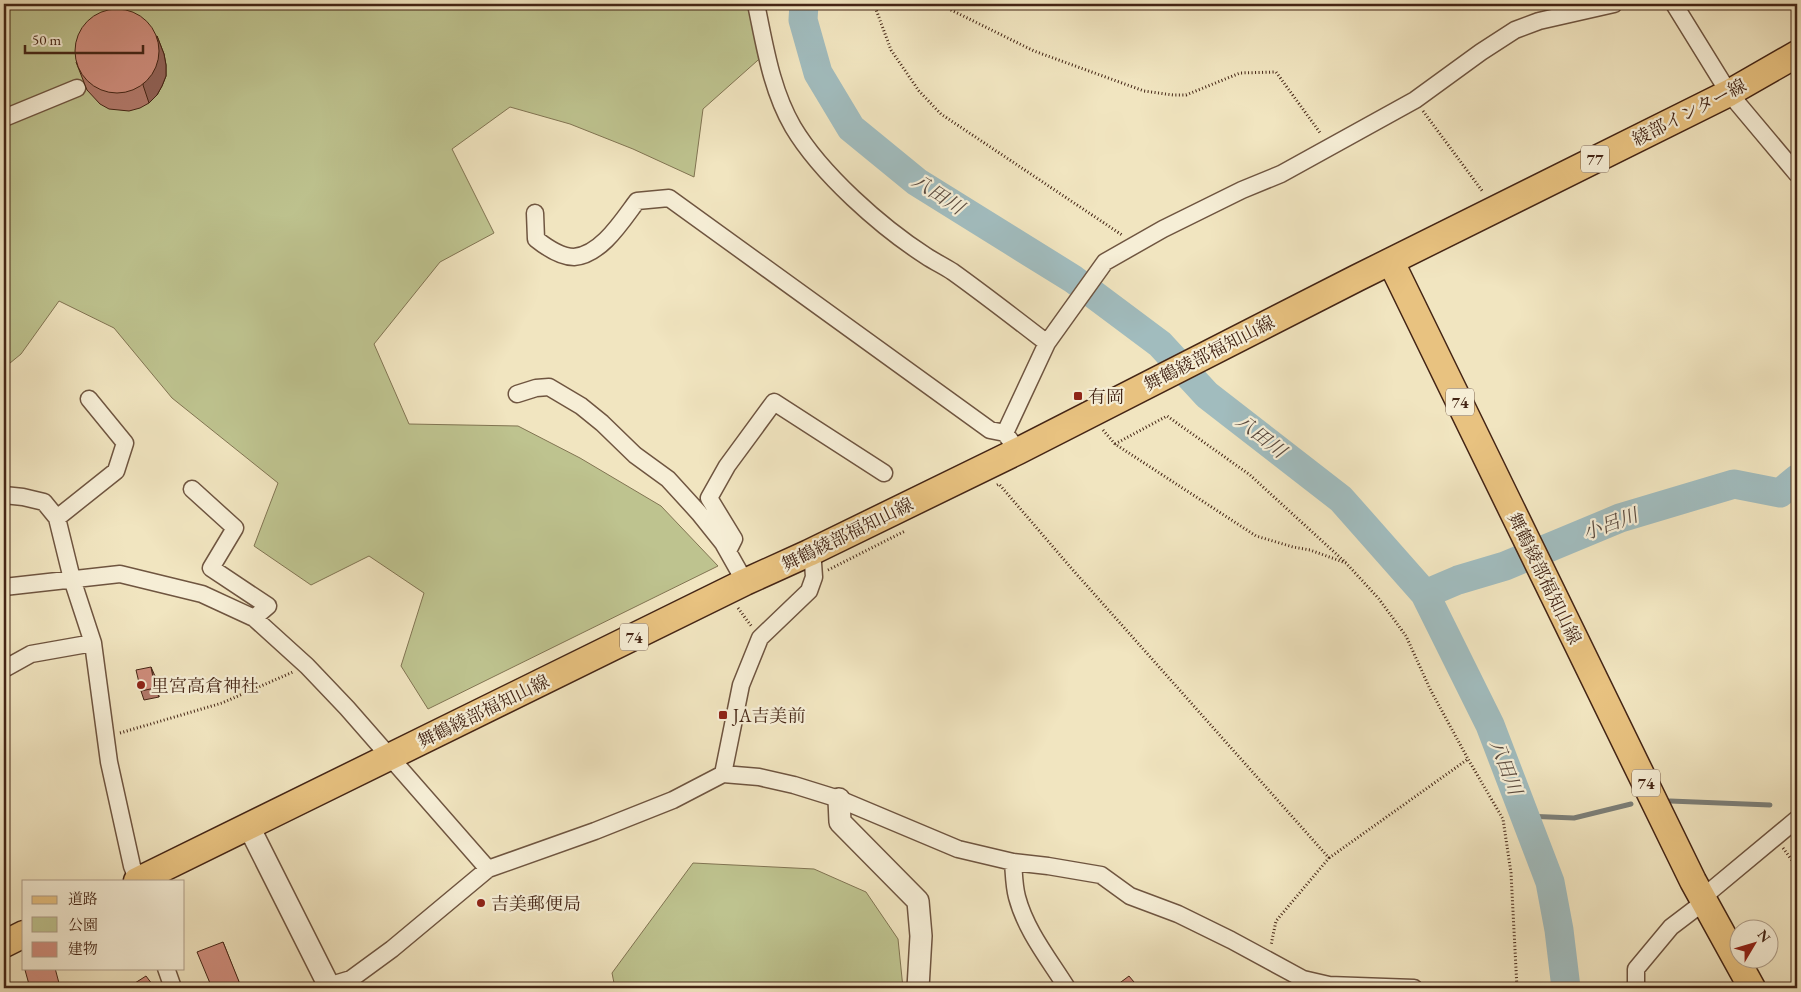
<svg xmlns="http://www.w3.org/2000/svg" width="1801" height="992" font-family="'EB Garamond','Noto Serif JP',serif">
<style>
.green{fill:#bec38f;stroke:#817452}
.lines{fill:none;stroke-linecap:round;stroke-linejoin:round}
.stream{stroke:#7c807a;stroke-width:5}
.river{stroke:#a1bcbe;stroke-width:29}
.minor-casing{stroke:#6f5540;stroke-width:19}
.tertiary-casing{stroke:#6f5540;stroke-width:24}
.primary-casing{stroke:#442515;stroke-width:29}
.path{stroke:#442515;stroke-width:3;stroke-dasharray:1 2.5;stroke-linecap:butt}
.minor{stroke:#f6eed6;stroke-width:16}
.tertiary{stroke:#f6eed6;stroke-width:21}
.primary{stroke:#e8c280;stroke-width:26}
.wall{fill:#b37a6c;stroke:#442515}
.shaded-wall{fill:#926358;stroke:#442515}
.building{fill:#d08e7e;stroke:#442515}
.poi-dot{fill:#8f2418;stroke:#f6eed6;stroke-width:2}
.labels{text-anchor:middle;dominant-baseline:central;stroke-width:4.5;stroke-linejoin:round;paint-order:stroke}
.shield{fill:#f6eed6;stroke:#79614f;stroke-width:1}
.shield-label{font-size:16px;font-weight:bold;fill:#442515}
.street-label{font-size:18px;fill:#442515;stroke:#f6eed6}
.poi-label{font-size:18px;fill:#442515;stroke:#f6eed6;text-anchor:start}
.water-label{font-size:19px;font-style:italic;fill:#5b4b3f;stroke:#f6eed6}
</style>
<rect width="100%" height="100%" fill="#f1e5c0"/>
<filter id="stains"><feTurbulence type="fractalNoise" baseFrequency=".004" numOctaves="4"/><feColorMatrix values="0 0 0 0 .2 0 0 0 0 .09 0 0 0 0 .02 0 0 0 .5 -.17"/></filter>
<radialGradient id="worn" r=".72"><stop offset=".6" stop-color="#630" stop-opacity="0"/><stop offset="1" stop-color="#630" stop-opacity=".3"/></radialGradient>
<!-- green -->
<path class="green" d="M 4,4 L 751,4 L 766,53 L 703,109 L 694,177 L 633,149 L 570,124 L 510,107 L 452,149 L 494,233 L 440,262 L 374,344 L 409,424 L 518,426 L 580,458 L 661,506 L 718,566 L 428,709 L 401,666 L 424,593 L 369,556 L 311,585 L 254,546 L 278,483 L 172,398 L 114,328 L 59,301 L 21,354 L 4,368 Z
M 693,863 L 814,869 L 866,892 L 898,939 L 903,988 L 615,988 L 612,973 Z"/>
<g class="lines">
<!-- stream -->
<path class="stream" d="M 1670,801 L 1770,805
M 1525,816 L 1574,818 L 1631,804"/>
<!-- river -->
<path class="river" d="M 804,4 L 803,20 L 818,73 L 851,128 L 917,182 L 1073,279 L 1160,344 L 1207,395 L 1341,499 L 1425,594 L 1490,725 L 1550,882 L 1559,930 L 1566,988
M 1425,594 L 1458,580 L 1505,566 L 1620,518 L 1734,484 L 1780,493 L 1797,479"/>
<!-- minor casing -->
<g class="minor-casing">
<path id="minor" d="M 756,4 C 765,46 771,89 793,127 C 821,174 881,227 926,256 C 935,262 944,266 953,272 C 985,295 1016,319 1047,343
M 1674,4 L 1729,93 L 1797,174
M 4,118 L 77,88
M 535,213 L 536,239 C 546,247 561,257 574,257 C 601,255 622,221 637,201 L 669,198 L 990,430 L 1005,433
M 517,394 L 536,388 L 549,387 L 581,406 L 602,423 L 635,455 L 668,479 L 699,513 L 723,543 L 745,582
M 1018,451 L 1005,433 L 1047,343 L 1105,262 L 1163,229 L 1242,190 L 1281,174 L 1415,100 L 1481,52 L 1515,30 L 1539,21 L 1614,4
M 192,489 L 235,528 L 211,568 L 268,606 L 254,618
M 4,495 L 23,497 L 44,502 L 57,518 L 72,579 L 93,643 L 109,762 L 132,866 L 138,881
M 57,518 L 116,471 L 125,443 L 89,399
M 728,551 L 734,539 L 709,498 L 727,466 L 774,402 L 884,473
M 4,587 L 120,574 L 202,594 L 254,618 L 307,666 L 347,708 L 488,869
M 4,669 L 31,654 L 93,643
M 723,774 L 741,685 L 760,638 L 809,591 L 814,577 L 813,563 L 809,553
M 1013,862 C 1014,874 1014,886 1017,897 C 1026,931 1049,959 1067,988
M 166,968 L 173,988
M 321,988 L 351,979 L 392,949 L 488,869 L 595,831 L 673,800 L 723,774 L 759,777 L 794,785 L 839,799 L 958,849 L 1013,862 L 1048,866 L 1101,875 L 1130,896 L 1178,914 L 1231,940 L 1303,979 L 1329,985 L 1414,988
M 1636,988 L 1636,969 L 1671,927 L 1696,908 L 1702,898 L 1797,819"/>
</g>
<!-- tertiary casing -->
<g class="tertiary-casing">
<path id="tertiary" d="M 839,799 L 840,822 L 918,901 L 921,936 L 918,988
M 249,827 L 330,988"/>
</g>
<!-- primary casing -->
<g class="primary-casing">
<path id="primary" d="M 1391,262 L 1693,881 L 1752,988
M 137,881 L 745,582 L 809,553 L 1018,451 L 1357,278 L 1729,93 L 1797,54
M 4,944 L 24,934"/>
</g>
<!-- path -->
<path class="path" d="M 874,4 L 891,50 L 919,91 L 941,114 L 1122,235
M 931,4 L 941,5 L 1034,51 L 1144,91 L 1173,95 L 1186,95 L 1240,73 L 1276,72 L 1321,134
M 1423,111 L 1483,192
M 1103,430 L 1115,444 L 1256,536 L 1293,547 L 1310,550 L 1346,563 L 1379,599 L 1406,636 L 1430,689 L 1468,759
M 1115,444 L 1167,416 L 1250,475 L 1345,562
M 997,485 L 999,484 L 1072,569 L 1329,858 L 1276,921 L 1271,945
M 828,570 L 905,531
M 738,608 L 752,627
M 120,733 L 222,703 L 293,672
M 1783,848 L 1797,867
M 1329,858 L 1468,759 L 1503,819 L 1511,873 L 1517,988"/>
<!-- minor -->
<use href="#minor" class="minor"/>
<!-- tertiary -->
<use href="#tertiary" class="tertiary"/>
<!-- primary -->
<use href="#primary" class="primary"/>
</g>
<!-- wall -->
<path class="wall" d="M 157,36 L 164,54 L 166,65 L 166,76 L 162,86 L 157,95 L 149,103 L 140,108 L 129,111 L 109,109 L 100,104 L 87,90 L 76,62 Z
M 155,676 L 159,697 L 144,700 L 141,691 Z
M 223,942 L 241,988 L 211,988 Z"/>
<!-- shaded-wall -->
<path class="shaded-wall" d="M 157,36 L 164,54 L 166,65 L 166,76 L 162,86 L 157,95 L 149,103 L 143,85 Z
M 151,667 L 155,676 L 159,697 L 155,688 Z"/>
<!-- building -->
<path class="building" d="M75 51a42 42 0 1 1 84 0a42 42 0 1 1-84 0Z
M 151,667 L 155,688 L 141,691 L 136,670 Z
M 223,942 L 240,984 L 229,988 L 212,988 L 197,952 Z
M 32,968 L 55,968 L 60,987 L 58,988 L 30,988 L 25,970 Z
M 146,976 L 155,988 L 139,988 L 135,983 Z
M 1129,976 L 1139,988 L 1113,988 Z"/>
<!-- markers -->
<g class="poi-dot">
<rect x="1073" y="391" width="10" height="10" rx="2.5"/>
<circle cx="141" cy="685" r="5"/>
<rect x="718" y="710" width="10" height="10" rx="2.5"/>
<circle cx="481" cy="903" r="5"/>
</g>
<g class="labels">
<!-- shield labels -->
<g class="shield">
<rect x="1581" y="145.5" width="28" height="27" rx="4"/>
<rect x="1446" y="388.5" width="28" height="27" rx="4"/>
<rect x="620" y="623.5" width="28" height="27" rx="4"/>
<rect x="1632" y="769.5" width="28" height="27" rx="4"/>
</g>
<g class="shield-label">
<text x="1595" y="159">77</text>
<text x="1460" y="402">74</text>
<text x="634" y="637">74</text>
<text x="1646" y="783">74</text>
</g>
<!-- street labels -->
<g class="street-label">
<text transform="translate(1689 112) rotate(-27)">綾部インター線</text>
<text transform="translate(1209 353) rotate(-27)">舞鶴綾部福知山線</text>
<text transform="translate(847 534) rotate(-26)">舞鶴綾部福知山線</text>
<text transform="translate(1545 578) rotate(64)">舞鶴綾部福知山線</text>
<text transform="translate(483 711) rotate(-26)">舞鶴綾部福知山線</text>
</g>
<!-- poi labels -->
<g class="poi-label">
<text x="1088" y="396">有岡</text>
<text x="151" y="685">里宮高倉神社</text>
<text x="733" y="715">JA吉美前</text>
<text x="491" y="903">吉美郵便局</text>
</g>
<!-- water labels -->
<g class="water-label">
<text transform="translate(938 194) rotate(33)">八田川</text>
<text transform="translate(1261 436) rotate(38)">八田川</text>
<text transform="translate(1610 524) rotate(-20)">小呂川</text>
<text transform="translate(1506 767) rotate(69)">八田川</text>
</g>
</g>
<!-- margin -->
<rect width="1801" height="992" fill="none" stroke="#f1e5c0" stroke-width="20"/>
<rect x="5" y="5" width="1791" height="982" fill="none" stroke="#442515" stroke-width="2.5"/>
<rect x="10" y="10" width="1781" height="972" fill="none" stroke="#442515"/>
<!-- legend -->
<rect x="22" y="880" width="162" height="90" fill="#f6eed6" stroke="#af9e89"/>
<rect x="32" y="896" width="25" height="8" fill="#e8c280" stroke="#af9e89"/>
<text x="68" y="904" font-size="15" fill="#442515">道路</text>
<rect x="32" y="917" width="25" height="15" fill="#bec38f" stroke="#af9e89"/>
<text x="68" y="930" font-size="15" fill="#442515">公園</text>
<rect x="32" y="942" width="25" height="15" fill="#d08e7e" stroke="#af9e89"/>
<text x="68" y="954" font-size="15" fill="#442515">建物</text>
<!-- north arrow -->
<g transform="translate(1754 944) rotate(52)"><circle r="24" fill="#f6eed6" stroke="#af9e89"/>
<path d="M0-4L9 19L0 12L-9 19Z" fill="#8f2418"/>
<text y="-8" font-size="14" font-weight="bold" text-anchor="middle" fill="#442515">N</text>
</g>
<!-- scale -->
<path d="M25 45v8h118v-8" fill="none" stroke="#442515" stroke-width="2.5"/>
<text x="32" y="45" font-size="15" fill="#442515" stroke="#f6eed6" stroke-width="4" paint-order="stroke">50 m</text>
<rect width="100%" height="100%" filter="url(#stains)"/>
<rect width="100%" height="100%" fill="url(#worn)"/>
</svg>
